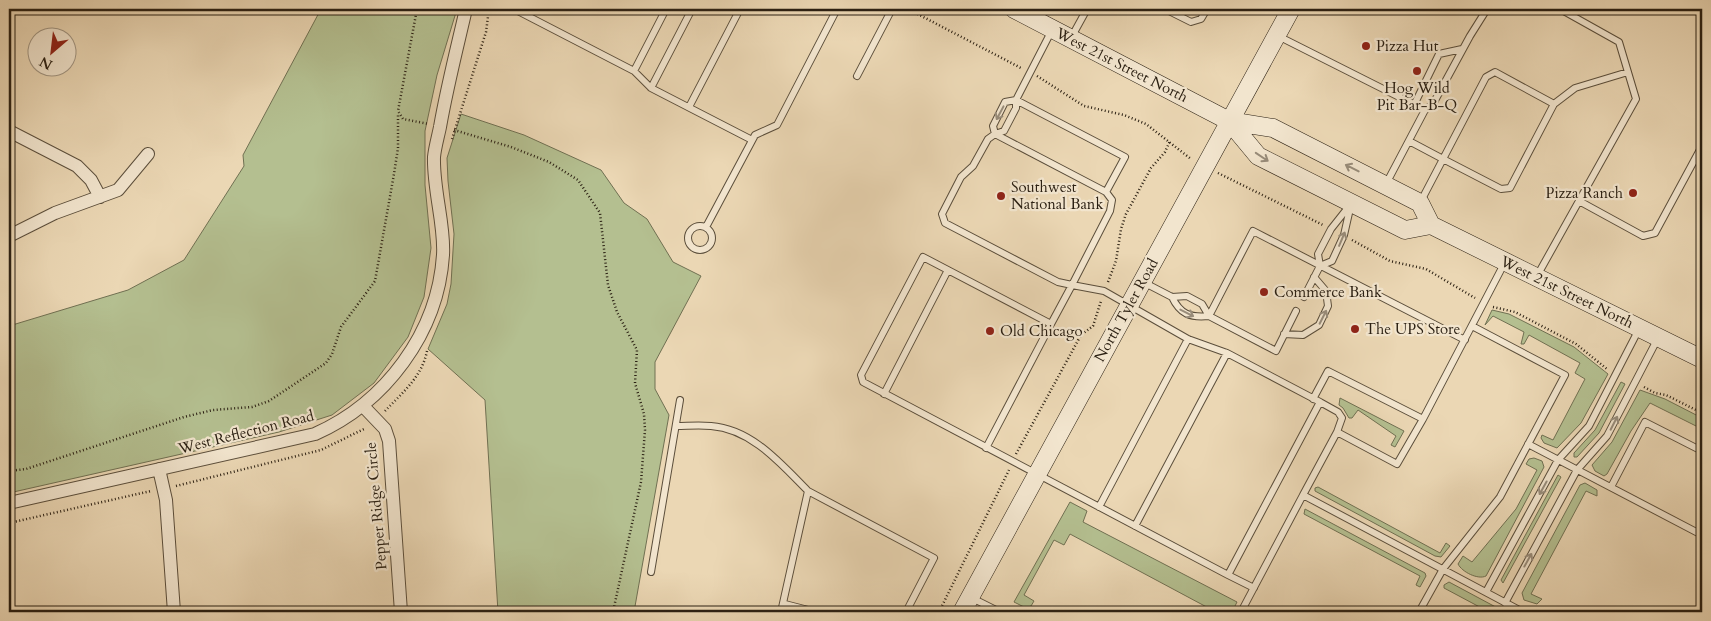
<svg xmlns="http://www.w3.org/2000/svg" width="1711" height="621" font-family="Cardo,serif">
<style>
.green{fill:#b4bf90;stroke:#707052}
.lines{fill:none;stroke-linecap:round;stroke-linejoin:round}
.lane-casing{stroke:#5b4e3b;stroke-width:8}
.street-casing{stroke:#5b4e3b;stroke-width:14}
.secondary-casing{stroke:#2b2013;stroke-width:19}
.path{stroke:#2b2013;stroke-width:2.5;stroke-dasharray:1 2.5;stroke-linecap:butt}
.lane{stroke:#f2e5ce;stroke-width:6}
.street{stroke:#f2e5ce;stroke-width:12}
.secondary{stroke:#f2e5ce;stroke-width:18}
.oneway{stroke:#988c7a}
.poi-dot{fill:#8f2418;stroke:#f2e5ce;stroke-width:2}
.labels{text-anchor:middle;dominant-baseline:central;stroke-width:4.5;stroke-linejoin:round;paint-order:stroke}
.poi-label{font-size:15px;fill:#2b2013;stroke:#f2e5ce;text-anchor:start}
.street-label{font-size:15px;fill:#2b2013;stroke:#f2e5ce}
</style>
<rect width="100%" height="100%" fill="#ebd7b4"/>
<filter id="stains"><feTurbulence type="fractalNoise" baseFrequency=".004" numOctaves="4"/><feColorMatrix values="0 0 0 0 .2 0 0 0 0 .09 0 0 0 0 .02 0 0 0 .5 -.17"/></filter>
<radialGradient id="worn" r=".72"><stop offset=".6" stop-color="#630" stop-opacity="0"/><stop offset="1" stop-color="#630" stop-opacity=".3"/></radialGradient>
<!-- green -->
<path class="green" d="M 321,9 L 457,9 L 437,75 L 425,131 L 425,185 L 431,248 L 424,297 L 408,337 L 374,383 L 332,415 L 279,432 L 9,493 L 9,326 L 128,290 L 184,260 L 244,166 L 243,155 Z
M 461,114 L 524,135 L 601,170 L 624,203 L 647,219 L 673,262 L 701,276 L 655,362 L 655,389 L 669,415 L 634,612 L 498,612 L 485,400 L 428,349 L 447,304 L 451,284 L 454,234 L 448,181 L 447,158 Z
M 1492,310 L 1509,314 L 1574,347 L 1608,374 L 1581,423 L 1557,448 L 1544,443 L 1541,438 L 1542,435 L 1553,440 L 1585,379 L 1575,373 L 1580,363 L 1529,335 L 1524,344 L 1521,344 L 1524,332 L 1493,316 L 1485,325 Z
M 1621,382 L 1625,384 L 1599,433 L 1577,457 L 1574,457 L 1574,453 L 1595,430 Z
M 1640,390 L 1665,399 L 1702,418 L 1702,429 L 1650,403 L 1631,431 L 1607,474 L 1604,476 L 1595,471 L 1592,465 L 1612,442 Z
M 1340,398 L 1404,431 L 1395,447 L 1391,445 L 1396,436 L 1358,410 L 1352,418 L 1349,418 L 1343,408 L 1339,405 Z
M 1534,458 L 1542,461 L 1544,467 L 1486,576 C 1478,580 1462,572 1458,564 L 1463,556 L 1472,562 L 1516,509 L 1537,470 L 1526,464 L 1529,459 Z
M 1558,475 L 1561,477 L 1503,583 L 1501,580 Z
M 1585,483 L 1597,490 L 1597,496 L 1586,491 L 1531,594 L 1542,599 L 1537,604 L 1524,600 L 1522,593 L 1580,485 Z
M 1318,487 L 1440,553 L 1446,543 L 1450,546 L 1441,557 L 1435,556 L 1315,491 L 1315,488 Z
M 1070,502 L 1087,511 L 1083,522 L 1237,602 L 1232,612 L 1216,612 L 1070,534 L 1064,545 L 1054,540 L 1024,595 L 1034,601 L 1031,606 L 1026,608 L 1014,602 Z
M 1305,509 L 1425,573 L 1426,576 L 1420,587 L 1416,585 L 1420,576 L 1304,514 Z
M 1449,582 L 1505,612 L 1489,612 L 1444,588 L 1444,585 Z"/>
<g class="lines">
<!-- lane casing -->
<g class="lane-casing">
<path id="lane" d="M 514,9 L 634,71 L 666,9
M 1165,9 L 1191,22 L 1201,19 L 1207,9
M 1052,30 L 1016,100 L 1016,108 L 1004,131 L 995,134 L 988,139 L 973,166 L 961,177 L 942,214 L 945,223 L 1058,282 L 1072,285 L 1110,211 L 1112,200 L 1106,192 L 995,134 L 993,126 L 1005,102 L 1016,100 L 1125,157 L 1106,192
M 1278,36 L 1425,110 L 1386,184
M 1071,38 L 1087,9
M 634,71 L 651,88 L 752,140
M 1495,72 L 1554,104 L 1510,188 L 1501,189 L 1443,159 L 1486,77 Z
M 857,76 L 892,9
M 651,88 L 692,9
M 1554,104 L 1575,88 L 1628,72
M 1414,105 L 1439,54 L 1462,49
M 689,107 L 740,9
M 1425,110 L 1433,104 L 1470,36 L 1487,9
M 1409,141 L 1443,159 L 1421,201
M 1579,201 L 1643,236 L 1655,233 L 1702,146
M688 238a12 12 0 1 1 24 0a12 12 0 1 1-24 0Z
M 706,227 L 755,135 L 777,125 L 837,9
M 1320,266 L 1318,254 L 1331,229 L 1350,205
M 1537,276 L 1636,99 L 1619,42 L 1560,9
M 1143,282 L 1172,297 L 1187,296 L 1202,304 L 1209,316 L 1276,351 L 1296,311
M 1172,297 C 1180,314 1190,318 1209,316
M 1304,297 L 1320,266 L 1332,261 L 1344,235 L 1351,204
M 1209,316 L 1253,231 L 1465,340
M 1284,334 L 1303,335 L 1319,325 L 1328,306 L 1326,291 L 1314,277
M 884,394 L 948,270
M 1313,399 L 1328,371 L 1423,419
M 1320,402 L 1338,412 L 1342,418 L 1337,432
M 676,426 C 687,426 699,425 711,426 C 752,429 781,464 808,491
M 1528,444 L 1702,535
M 986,448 L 1051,324 L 923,257 L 861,375 L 863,382 C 984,447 1106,511 1228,575 L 1320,402 L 1227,353 L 1188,339 L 1104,291 L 1072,285 L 1051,324
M 1611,487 L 1645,422 L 1702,451
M 1303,495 L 1337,432 L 1397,464 L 1423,419 L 1505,262
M 1099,507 L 1188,339
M 1135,526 L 1227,353
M 651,572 L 680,400
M 1228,575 L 1254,588
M 1486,592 L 1558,460 L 1589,426 L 1639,329
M 972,598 L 1000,612
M 1505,603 L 1577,470 L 1607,436 L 1658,338
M 785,604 L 816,612
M 781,612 L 808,491 L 934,558 L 906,612
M 1241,612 L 1303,495 L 1523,612
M 1419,612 L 1443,569 L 1500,497 L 1565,375 L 1472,326"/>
</g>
<!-- street casing -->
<g class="street-casing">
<path id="street" d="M 9,131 L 77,166 L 91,180 L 100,197
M 9,236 L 55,213 L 118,190 L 148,154
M 363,406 L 385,429 L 389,441 L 401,612
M 159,469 L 166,500 L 174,612
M 9,503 L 315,434 C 385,403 438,333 443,255 C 445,225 433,190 434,157 C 435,147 438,137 440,127 C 447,87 457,48 466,9"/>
</g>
<!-- secondary casing -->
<g class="secondary-casing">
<path id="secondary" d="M 1014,9 L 1229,121 L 1273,128 L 1420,203 L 1431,225 L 1702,359
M 1229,121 L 1258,156 L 1405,230 L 1431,225
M 962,612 L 1291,9"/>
</g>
<!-- path -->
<path class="path" d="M 417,9 L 398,111 L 403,119 L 429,124
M 908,9 L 1021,68
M 1037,76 L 1084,106 L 1124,115 L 1146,124 L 1191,159
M 454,130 L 511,147 L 549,162 L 578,180 L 600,213 L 608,285 L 617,312 L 637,350 L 635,383 L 644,414 L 645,430 L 641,482 L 613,612
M 452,139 L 486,32 L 489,9
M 1218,173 L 1323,225
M 1352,240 L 1390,261 L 1426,269 L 1475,298
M 1108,282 L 1116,261 L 1121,229 L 1126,214 L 1151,168 L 1165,152 L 1170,141
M 1493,307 L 1515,312 L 1576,344 L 1607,369
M 1644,387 L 1655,393 L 1666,395 L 1702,413
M 385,411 C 402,393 422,377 427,351
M 1016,454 L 1081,335 L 1093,326 L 1101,301
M 9,471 L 26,469 L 184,417 L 213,410 L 252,407 L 269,401 L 326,363 L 332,354 L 341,327 L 375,281 L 394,174 L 398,148 L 398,113
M 176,486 L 321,450 L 366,428
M 9,523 L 151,491
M 939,612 L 1009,470"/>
<!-- lane -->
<use href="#lane" class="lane"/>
<!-- street -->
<use href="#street" class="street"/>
<!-- secondary -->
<use href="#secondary" class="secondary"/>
</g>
<!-- one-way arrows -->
<defs><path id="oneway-shaft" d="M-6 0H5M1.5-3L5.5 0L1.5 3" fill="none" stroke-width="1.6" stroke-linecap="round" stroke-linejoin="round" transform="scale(1.25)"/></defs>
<g class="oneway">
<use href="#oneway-shaft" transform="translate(1000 113) rotate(118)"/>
<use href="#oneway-shaft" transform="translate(1262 157) rotate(34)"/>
<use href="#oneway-shaft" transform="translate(1352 168) rotate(-153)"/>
<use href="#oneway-shaft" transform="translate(1342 239) rotate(-67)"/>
<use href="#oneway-shaft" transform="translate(1187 313) rotate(27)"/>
<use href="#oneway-shaft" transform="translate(1323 317) rotate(-63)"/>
<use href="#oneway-shaft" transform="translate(1614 423) rotate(-63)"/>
<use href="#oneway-shaft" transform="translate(1543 488) rotate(119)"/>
<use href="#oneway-shaft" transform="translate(1528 560) rotate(-61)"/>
</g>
<!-- markers -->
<g class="poi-dot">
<circle cx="1366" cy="46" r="5"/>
<circle cx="1417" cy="71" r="5"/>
<circle cx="1633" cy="193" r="5"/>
<circle cx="1001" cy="196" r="5"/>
<circle cx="1264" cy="292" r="5"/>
<circle cx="1355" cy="329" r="5"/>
<circle cx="990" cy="331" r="5"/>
</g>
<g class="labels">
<!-- poi labels -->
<g class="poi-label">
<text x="1376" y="46">Pizza Hut</text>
<text x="1417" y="88" text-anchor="middle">Hog Wild<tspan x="1417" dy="17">Pit Bar-B-Q</tspan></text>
<text x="1011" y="187">Southwest<tspan x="1011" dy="17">National Bank</tspan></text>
<text x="1623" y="193" text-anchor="end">Pizza Ranch</text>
<text x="1274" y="292">Commerce Bank</text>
<text x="1365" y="329">The UPS Store</text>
<text x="1000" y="331">Old Chicago</text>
</g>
<!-- street labels -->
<g class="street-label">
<text transform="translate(1122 65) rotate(27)">West 21st Street North</text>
<text transform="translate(1567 292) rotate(26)">West 21st Street North</text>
<text transform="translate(1126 310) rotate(-61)">North Tyler Road</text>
<text transform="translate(246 432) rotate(-14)">West Reflection Road</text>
<text transform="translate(376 506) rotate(-95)">Pepper Ridge Circle</text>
</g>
</g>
<!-- margin -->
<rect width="1711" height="621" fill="none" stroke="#ebd7b4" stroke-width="30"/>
<rect x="10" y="10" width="1691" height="601" fill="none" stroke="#2b2013" stroke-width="2.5"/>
<rect x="15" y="15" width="1681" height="591" fill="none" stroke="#2b2013"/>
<!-- north arrow -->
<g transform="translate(52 52) rotate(208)"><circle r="24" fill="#f2e5ce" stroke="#a29683"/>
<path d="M0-4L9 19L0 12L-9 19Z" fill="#8f2418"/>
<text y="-8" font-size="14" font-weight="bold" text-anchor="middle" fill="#2b2013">N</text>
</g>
<rect width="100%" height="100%" filter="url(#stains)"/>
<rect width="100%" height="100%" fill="url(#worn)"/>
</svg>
